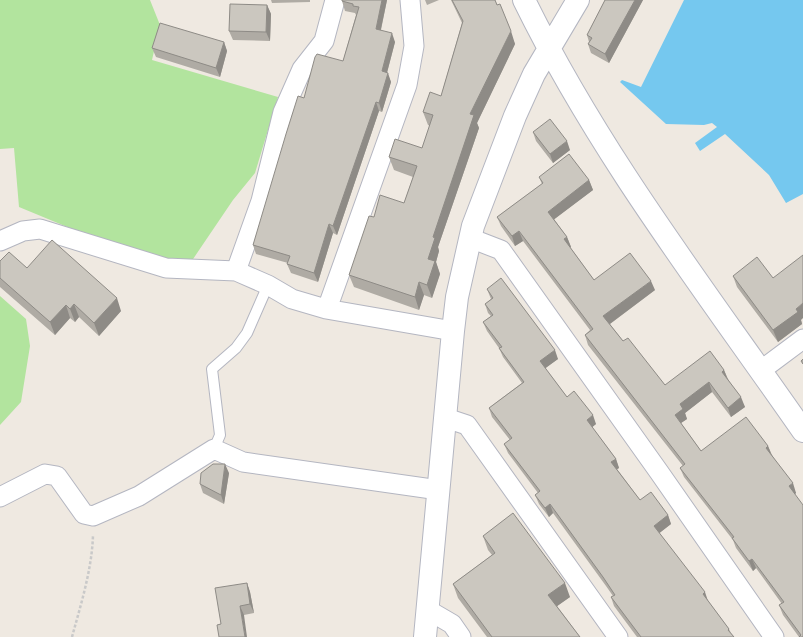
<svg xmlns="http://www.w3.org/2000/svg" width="803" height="637" font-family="Montserrat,sans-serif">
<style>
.green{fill:#b2e49e}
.water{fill:#75c8ef}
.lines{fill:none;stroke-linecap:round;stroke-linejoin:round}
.lane-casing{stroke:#b4b6c1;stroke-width:12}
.street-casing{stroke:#b4b6c1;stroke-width:21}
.secondary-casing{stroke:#b4b6c1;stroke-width:24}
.path{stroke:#c9c9c9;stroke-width:2.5;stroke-dasharray:3 2;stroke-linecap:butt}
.lane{stroke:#fff;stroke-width:10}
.street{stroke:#fff;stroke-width:19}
.secondary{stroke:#fff;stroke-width:22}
.wall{fill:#afaba4}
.shaded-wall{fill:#8e8b86}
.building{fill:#cbc7bf;stroke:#8e8b86}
</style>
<rect width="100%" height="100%" fill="#efe9e1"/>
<!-- green -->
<path class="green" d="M 0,0 L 150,0 L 160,25 L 152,60 L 278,97 L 255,173 L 233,200 L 189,265 L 106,243 L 19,207 L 14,148 L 0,149 Z
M 0,296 L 26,319 L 30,346 L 21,402 L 0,425 Z"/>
<!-- water -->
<path class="water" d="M 684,0 L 803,0 L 803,194 L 786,203 L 769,175 L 725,134 L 700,151 L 695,143 L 717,127 L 712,123 L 704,125 L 666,124 L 620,82 L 622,80 L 641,87 Z"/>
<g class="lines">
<!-- lane casing -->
<g class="lane-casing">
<path id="lane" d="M 214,449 L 220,435 L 212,369 L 236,348 L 247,333 L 268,285"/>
</g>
<!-- street casing -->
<g class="street-casing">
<path id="street" d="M 470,238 L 501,250 L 659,472 L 774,637
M 0,241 L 23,231 L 40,229 L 166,268 L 236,271 L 268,285 L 292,299 L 326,309 L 453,331
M 236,271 L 261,201 L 283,112 L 302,69 L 324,41 L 335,0
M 327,309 L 407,85 L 414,46 L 410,0
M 760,371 L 803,339
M 446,418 L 467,425 L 618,637
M 0,497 L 45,474 L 57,476 L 84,514 L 93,516 L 139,496 L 214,449 L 243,462 L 439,490
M 428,610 L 452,624 L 461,637"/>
</g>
<!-- secondary casing -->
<g class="secondary-casing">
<path id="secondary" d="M 524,0 C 600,155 705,290 803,431
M 425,637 L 453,331 L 457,297 L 473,226 L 515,116 L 534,74 L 578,0"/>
</g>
<!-- path -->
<path class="path" d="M 72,637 C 81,604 92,569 93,535"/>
<!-- lane -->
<use href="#lane" class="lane"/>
<!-- street -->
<use href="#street" class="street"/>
<!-- secondary -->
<use href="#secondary" class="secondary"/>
</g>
<!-- wall -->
<path class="wall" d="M 271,0 L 310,0 L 310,2 L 272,3 Z
M 387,0 L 381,30 L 395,42 L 387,73 L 391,82 L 382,112 L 379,111 L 337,235 L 333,233 L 318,282 L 291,273 L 287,264 L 288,263 L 256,254 L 253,245 L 304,98 L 343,61 L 356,15 L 355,13 L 345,11 L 342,1 Z
M 425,0 L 439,0 L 427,5 Z
M 451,0 L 495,0 L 515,44 L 477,123 L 479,128 L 438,247 L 439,251 L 436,262 L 440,274 L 432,298 L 424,295 L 419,310 L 354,287 L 349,275 L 374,217 L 404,203 L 413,177 L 394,170 L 389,157 L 422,148 L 430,126 L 428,125 L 423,112 L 441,96 L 462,23 Z
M 605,0 L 643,0 L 609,63 L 591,53 L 588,44 L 589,42 L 587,35 Z
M 267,5 L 271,14 L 270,41 L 233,40 L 229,31 Z
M 224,42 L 227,51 L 220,77 L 156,57 L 152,48 Z
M 533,132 L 570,150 L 553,163 L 536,141 Z
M 539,177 L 589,180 L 593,190 L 554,219 L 567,237 L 571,247 L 570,247 L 594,280 L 655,290 L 610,324 L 623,341 L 665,385 L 724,370 L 728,379 L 745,407 L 731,417 L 712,392 L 685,413 L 687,419 L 681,423 L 701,451 L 768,446 L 772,455 L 796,493 L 795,494 L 803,637 L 799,637 L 783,615 L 779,605 L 782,604 L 756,568 L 753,571 L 736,548 L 733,540 L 684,477 L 680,468 L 683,466 L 588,345 L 585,335 L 590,330 L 523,241 L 515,246 L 501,226 L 497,217 L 542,184 Z
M 0,261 L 27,268 L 121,311 L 99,336 L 79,317 L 75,322 L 70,318 L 55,335 L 0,287 Z
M 733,276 L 773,278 L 801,320 L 802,324 L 778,342 L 737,287 Z
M 487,289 L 558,359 L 545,368 L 567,397 L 596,424 L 592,427 L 616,459 L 619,468 L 617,469 L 640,500 L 668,515 L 671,524 L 659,533 L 708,601 L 729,629 L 731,633 L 734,637 L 637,637 L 614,606 L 611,597 L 613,596 L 606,586 L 553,513 L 549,517 L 539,504 L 535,495 L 538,493 L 508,453 L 504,444 L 510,440 L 492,417 L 489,408 L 522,383 L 503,357 L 499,348 L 487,331 L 483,322 L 491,316 L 488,313 L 485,304 L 491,299 Z
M 229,473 L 224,504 L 203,493 L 200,484 Z
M 483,536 L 570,597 L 557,606 L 580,637 L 487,637 L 458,598 L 453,584 L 492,555 L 488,550 Z
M 247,583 L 250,592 L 254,613 L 244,615 L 221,624 Z"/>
<!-- shaded-wall -->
<path class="shaded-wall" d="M 382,0 L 387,0 L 379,38 L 376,29 Z
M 635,0 L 643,0 L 609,63 L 605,54 Z
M 267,5 L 271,14 L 270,41 L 266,32 Z
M 511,31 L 515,44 L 477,123 L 479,128 L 438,247 L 439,251 L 436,262 L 440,274 L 432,298 L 427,285 L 428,259 L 433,237 L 470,114 Z
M 392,33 L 395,42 L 385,80 L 382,71 Z
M 224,42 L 227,51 L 220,77 L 216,68 Z
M 388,73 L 391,82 L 382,112 L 379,103 Z
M 376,102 L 379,111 L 337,235 L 333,226 Z
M 567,141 L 570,150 L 553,163 L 550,154 Z
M 589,180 L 593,190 L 552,221 L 548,212 Z
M 329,224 L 333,233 L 318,282 L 314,273 Z
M 519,231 L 523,241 L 515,246 L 512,236 Z
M 567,237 L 571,247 L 568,249 L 564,239 Z
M 651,281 L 655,290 L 607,326 L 603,316 Z
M 419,282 L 424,295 L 419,310 L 415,297 Z
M 117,298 L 121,311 L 99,336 L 94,323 Z
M 803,303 L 803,318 L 801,320 L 802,324 L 778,342 L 773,330 L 796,309 Z
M 74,304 L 79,317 L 75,322 L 70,309 Z
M 66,305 L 70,318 L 55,335 L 50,322 Z
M 555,350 L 558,359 L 543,370 L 540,361 Z
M 724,370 L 728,380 L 722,372 Z
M 709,382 L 712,392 L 685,413 L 687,419 L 678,425 L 675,415 L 680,404 Z
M 741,397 L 745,407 L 731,417 L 728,408 Z
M 593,415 L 596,424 L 590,429 L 587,420 Z
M 768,446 L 772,456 L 766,448 Z
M 616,459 L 619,468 L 614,471 L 611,462 Z
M 225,464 L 229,473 L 224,504 L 221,495 Z
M 793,483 L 796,493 L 793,496 L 789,486 Z
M 550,504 L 553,513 L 549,517 L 545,508 Z
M 668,515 L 671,524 L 657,535 L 654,526 Z
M 752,559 L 756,568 L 753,571 L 749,561 Z
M 247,583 L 250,592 L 254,613 L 250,604 Z
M 565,583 L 570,597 L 553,609 L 548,595 Z
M 705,592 L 708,601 L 706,603 L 703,594 Z
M 240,606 L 244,615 L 247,637 L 245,637 Z"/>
<!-- building -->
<path class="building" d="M 342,0 L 382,0 L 376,29 L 392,33 L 382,71 L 388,73 L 379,103 L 376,102 L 333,226 L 329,224 L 314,273 L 287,264 L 290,256 L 253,245 L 286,134 L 298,96 L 304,98 L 315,57 L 317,54 L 343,61 L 359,7 L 353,6 L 353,4 L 342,1 Z
M 452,0 L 495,0 L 497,5 L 500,4 L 511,31 L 470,114 L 474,115 L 433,237 L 435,238 L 428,259 L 435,261 L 427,285 L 419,282 L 415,297 L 349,275 L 369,216 L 374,217 L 380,195 L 404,203 L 417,166 L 389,157 L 395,139 L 422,148 L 433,115 L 423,112 L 430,92 L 441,96 L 463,21 Z
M 605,0 L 635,0 L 605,54 L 588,44 L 592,38 L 587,35 Z
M 230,4 L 267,5 L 266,32 L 229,31 Z
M 160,23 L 224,42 L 216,68 L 152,48 Z
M 550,119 L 567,141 L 550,154 L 533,132 Z
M 569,154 L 589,180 L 548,212 L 567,237 L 564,239 L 594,280 L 630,253 L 651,281 L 603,316 L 623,341 L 628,338 L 665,385 L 710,351 L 724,370 L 722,372 L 741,397 L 728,408 L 709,382 L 680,404 L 683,409 L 675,415 L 701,451 L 746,417 L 768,446 L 766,448 L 793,483 L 789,486 L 803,505 L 803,637 L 799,637 L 801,635 L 779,605 L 784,602 L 752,559 L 749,561 L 732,538 L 734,537 L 680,468 L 685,464 L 585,335 L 593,329 L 519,231 L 512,236 L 497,217 L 543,183 L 539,177 Z
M 52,240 L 117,298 L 94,323 L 74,304 L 70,309 L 66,305 L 50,322 L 0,278 L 0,261 L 9,252 L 27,268 Z
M 803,255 L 803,303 L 796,309 L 798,312 L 773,330 L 733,276 L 757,257 L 773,278 Z
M 501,278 L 555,350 L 540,361 L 567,397 L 574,391 L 593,415 L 587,420 L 616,459 L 611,462 L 640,500 L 651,492 L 668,515 L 654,526 L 705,592 L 703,594 L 729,629 L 728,630 L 734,637 L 641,637 L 611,597 L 615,595 L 603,577 L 550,504 L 545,508 L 535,495 L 540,491 L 504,444 L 512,438 L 489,408 L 524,382 L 499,348 L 502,347 L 483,322 L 493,315 L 485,304 L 493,298 L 487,289 Z
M 803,359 L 803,364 L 801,361 Z
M 213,464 L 225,464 L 221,495 L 200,484 L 201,473 Z
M 513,513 L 565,583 L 548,595 L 580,637 L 492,637 L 453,584 L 495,553 L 483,536 Z
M 247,583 L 250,604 L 240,606 L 245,637 L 219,637 L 217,625 L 221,624 L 215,588 Z"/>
</svg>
